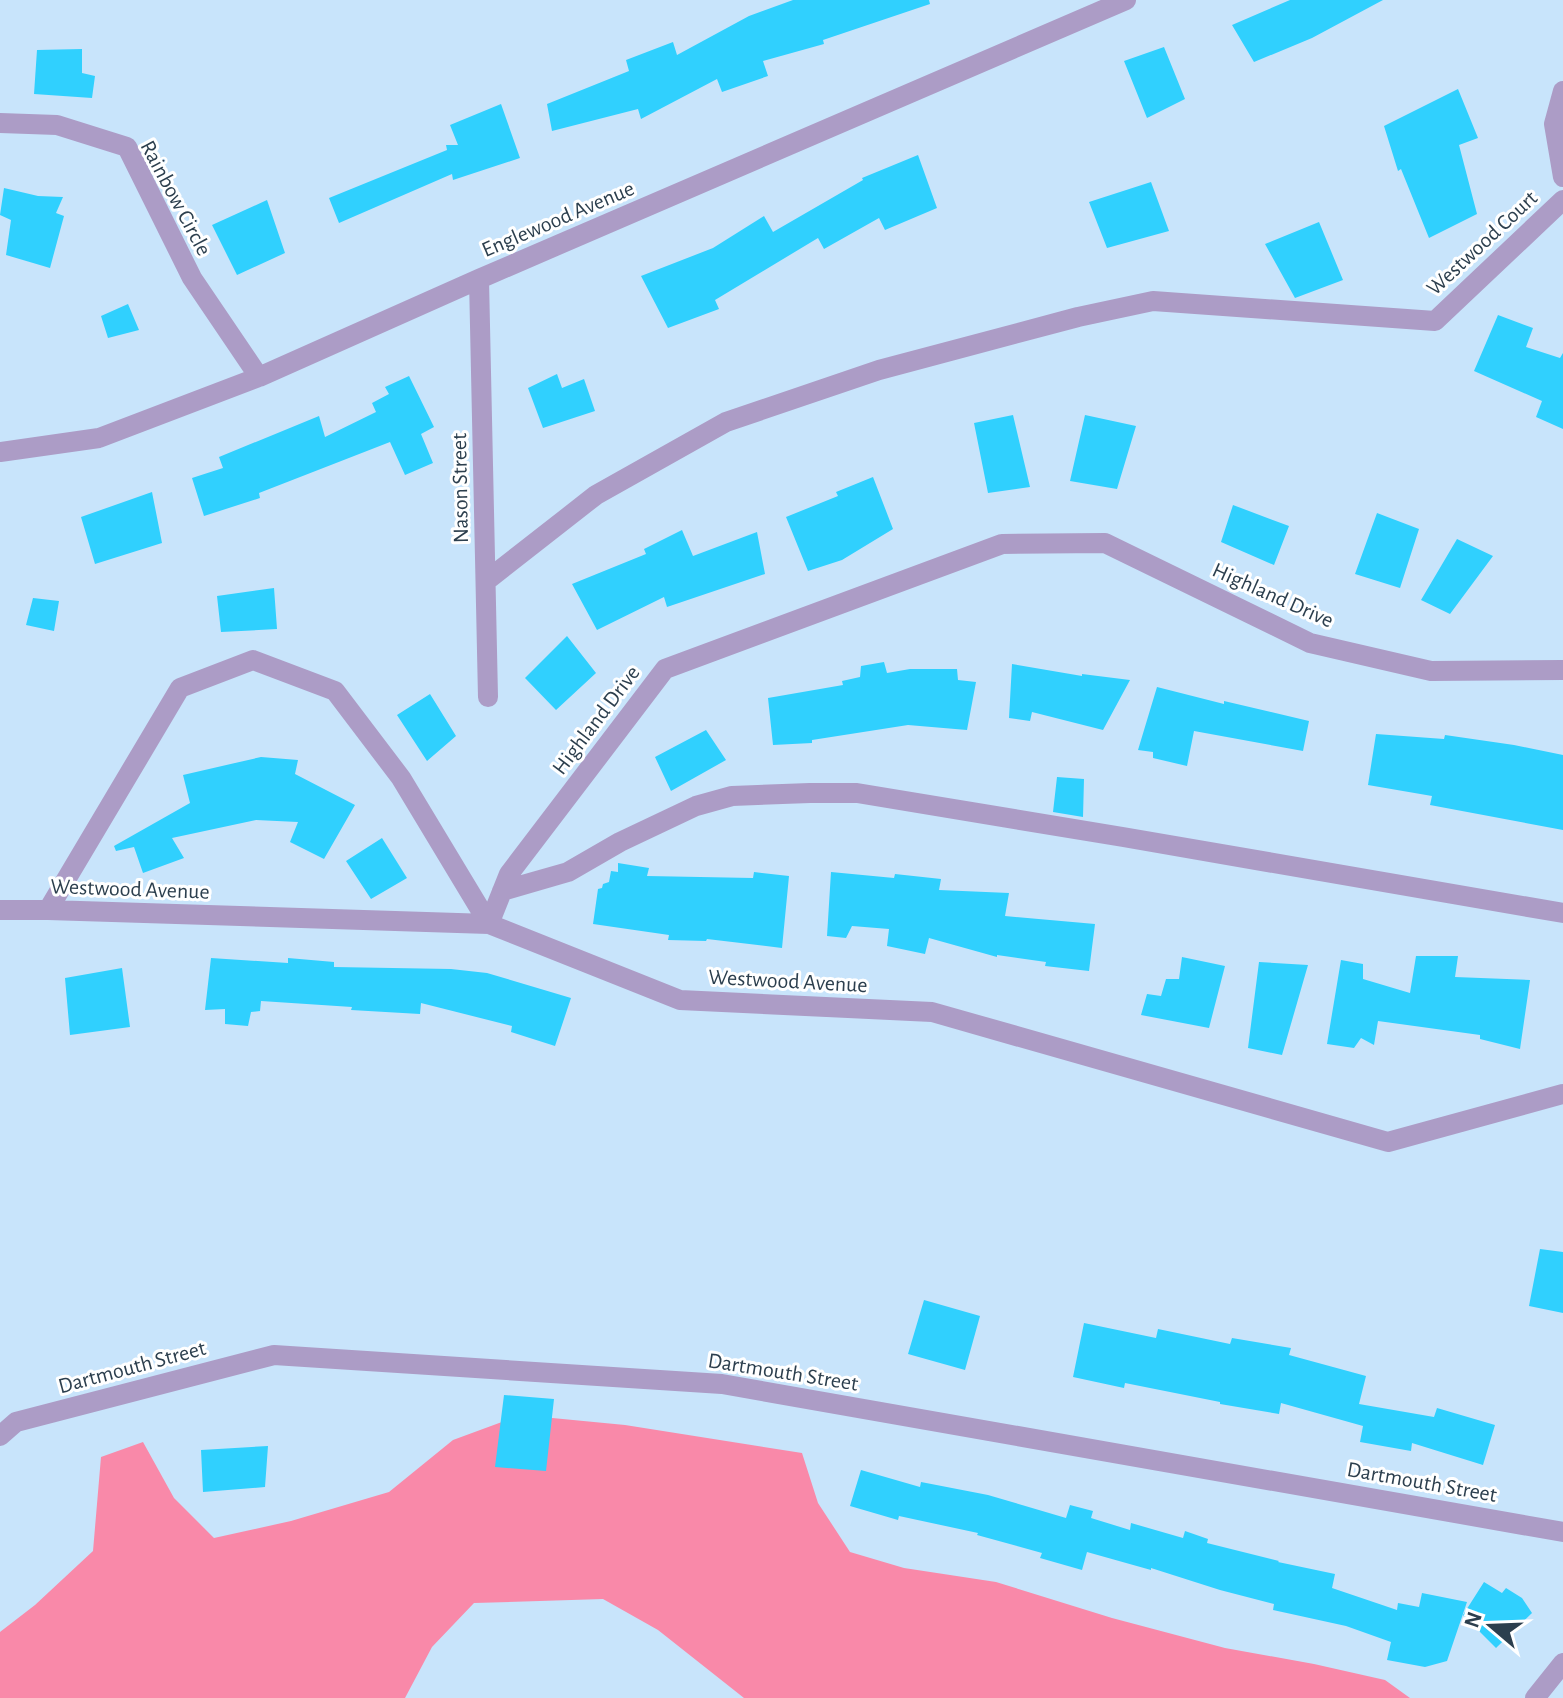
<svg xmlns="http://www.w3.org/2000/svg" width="1563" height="1698" font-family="'Alegreya Sans',sans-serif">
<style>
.forest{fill:#f989a9}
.building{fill:#30d0fe}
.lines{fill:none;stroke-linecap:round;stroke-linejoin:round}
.minor{stroke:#ac9cc6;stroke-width:20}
.labels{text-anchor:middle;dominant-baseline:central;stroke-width:6;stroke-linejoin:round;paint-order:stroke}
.street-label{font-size:22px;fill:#2c3f4e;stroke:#fff}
</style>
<rect width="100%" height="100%" fill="#c8e4fb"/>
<!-- forest -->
<path class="forest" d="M 521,1415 L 625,1425 L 802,1453 L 818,1503 L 850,1552 L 904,1568 L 996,1582 L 1112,1618 L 1225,1648 L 1314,1664 L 1385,1680 L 1410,1698 L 744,1698 L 658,1630 L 603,1599 L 474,1603 L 432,1647 L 405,1698 L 0,1698 L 0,1632 L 35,1605 L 93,1551 L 101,1457 L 143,1442 L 174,1498 L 214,1538 L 291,1521 L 389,1492 L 453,1440 Z"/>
<!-- building -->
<path class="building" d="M 793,0 L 929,0 L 930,4 L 823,40 L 824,44 L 763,61 L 768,76 L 722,92 L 717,79 L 641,119 L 638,109 L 552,131 L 547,104 L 629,71 L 626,60 L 673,42 L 677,55 L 749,16 Z
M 1290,0 L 1383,0 L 1312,38 L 1254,62 L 1232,25 Z
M 1164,47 L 1185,99 L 1147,118 L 1124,61 Z
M 82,49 L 82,73 L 95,76 L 92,98 L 34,94 L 37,50 Z
M 1458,89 L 1478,138 L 1459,145 L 1477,214 L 1429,238 L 1401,169 L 1398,171 L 1384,126 Z
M 501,104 L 520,158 L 453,180 L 452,174 L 339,223 L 329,198 L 447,150 L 446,145 L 458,145 L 450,125 Z
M 918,155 L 937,208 L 885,230 L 879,218 L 824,249 L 818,238 L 715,300 L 719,309 L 668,328 L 641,276 L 713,248 L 764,216 L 773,232 L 863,180 L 862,178 Z
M 1151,182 L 1169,231 L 1107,248 L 1089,202 Z
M 4,188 L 38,196 L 63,197 L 56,213 L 64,216 L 50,268 L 6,255 L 11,220 L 0,215 Z
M 267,200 L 285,253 L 237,275 L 212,225 Z
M 1319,222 L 1343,280 L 1295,298 L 1265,244 Z
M 128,304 L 139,330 L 108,338 L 101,316 Z
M 1498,315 L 1533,328 L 1526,347 L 1560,358 L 1563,353 L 1563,429 L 1536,417 L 1542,401 L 1474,371 Z
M 557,374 L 562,388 L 584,379 L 595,411 L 543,428 L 528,388 Z
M 409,376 L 434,427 L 421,434 L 433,463 L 405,475 L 390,442 L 259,493 L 260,498 L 204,516 L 192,478 L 223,468 L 219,457 L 319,416 L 325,437 L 376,412 L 372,403 L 389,394 L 385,387 Z
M 1013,415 L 1030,487 L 988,493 L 974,423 Z
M 1085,415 L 1136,426 L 1117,489 L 1070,481 Z
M 873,477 L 893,529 L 842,560 L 808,571 L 786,517 L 838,496 L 836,492 Z
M 152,492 L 162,543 L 95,564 L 81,517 Z
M 1233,505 L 1289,526 L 1274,565 L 1221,542 Z
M 1377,513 L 1419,529 L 1400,588 L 1355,574 Z
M 682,530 L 693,556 L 757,532 L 765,574 L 667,607 L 664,597 L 597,630 L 572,584 L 646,554 L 644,549 Z
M 1457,539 L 1493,556 L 1450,614 L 1421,600 Z
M 274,588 L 277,629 L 221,632 L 217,596 Z
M 33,598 L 59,601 L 54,631 L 26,625 Z
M 567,636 L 596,673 L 556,710 L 525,678 Z
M 884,662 L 887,673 L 910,669 L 957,669 L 958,680 L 976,682 L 967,730 L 908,725 L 812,740 L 812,743 L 773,745 L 768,698 L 843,685 L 842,681 L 860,677 L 861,666 Z
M 1012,664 L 1082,676 L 1082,674 L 1130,680 L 1103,730 L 1032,712 L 1030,721 L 1009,718 Z
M 1157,687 L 1224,704 L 1224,701 L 1309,721 L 1303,751 L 1194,731 L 1187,766 L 1153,758 L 1153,752 L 1138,750 Z
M 430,694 L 456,736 L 427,761 L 397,715 Z
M 706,730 L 726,760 L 671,791 L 655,757 Z
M 1376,734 L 1444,739 L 1445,735 L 1514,745 L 1563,755 L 1563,830 L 1430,805 L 1432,796 L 1368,785 Z
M 261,757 L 298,760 L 295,774 L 355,805 L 324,859 L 290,842 L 298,822 L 256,820 L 172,838 L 184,858 L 143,873 L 134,847 L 116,851 L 114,846 L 190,803 L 183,775 Z
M 1057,777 L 1084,779 L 1083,817 L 1053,812 Z
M 382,838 L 407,878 L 371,899 L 346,861 Z
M 618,863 L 649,868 L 647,876 L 753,878 L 754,872 L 789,876 L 782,948 L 707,939 L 706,941 L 668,940 L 669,935 L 593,924 L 598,889 L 602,888 L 603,884 L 609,882 L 611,871 L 618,872 Z
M 831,872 L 894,878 L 895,874 L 941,879 L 939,890 L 1009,893 L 1005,916 L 1095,924 L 1089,971 L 1045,966 L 1046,962 L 997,955 L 997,957 L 929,938 L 925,954 L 887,946 L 889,929 L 852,926 L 846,938 L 827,936 Z
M 1416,956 L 1458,956 L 1455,977 L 1530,980 L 1520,1049 L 1480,1039 L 1480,1035 L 1378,1021 L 1374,1045 L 1361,1038 L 1354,1048 L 1327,1044 L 1341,960 L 1363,964 L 1363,979 L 1410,993 Z
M 1182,957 L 1225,966 L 1209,1028 L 1141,1015 L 1147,994 L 1161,996 L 1166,979 L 1179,979 Z
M 211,958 L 288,963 L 288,958 L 334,962 L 334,967 L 451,969 L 487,973 L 571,998 L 555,1046 L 511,1032 L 512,1026 L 421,1003 L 420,1014 L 351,1010 L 352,1007 L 261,1001 L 260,1011 L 251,1012 L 248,1026 L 225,1024 L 225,1009 L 205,1010 Z
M 1259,962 L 1308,965 L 1282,1055 L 1248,1048 Z
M 122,968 L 130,1027 L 70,1035 L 65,978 Z
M 1540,1249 L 1563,1252 L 1563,1313 L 1529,1306 Z
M 924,1300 L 980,1316 L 965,1370 L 908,1354 Z
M 1084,1323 L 1156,1338 L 1158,1329 L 1230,1344 L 1232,1338 L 1291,1348 L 1289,1355 L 1366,1376 L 1359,1404 L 1434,1417 L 1437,1408 L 1495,1425 L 1483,1465 L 1412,1443 L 1411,1451 L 1360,1442 L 1363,1426 L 1281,1403 L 1279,1414 L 1220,1404 L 1220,1402 L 1125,1383 L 1124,1388 L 1073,1377 Z
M 504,1395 L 554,1399 L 546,1471 L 495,1467 Z
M 268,1446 L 265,1487 L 203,1492 L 201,1450 Z
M 861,1470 L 920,1487 L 921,1482 L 988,1495 L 1066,1518 L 1070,1505 L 1093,1511 L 1091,1518 L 1130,1530 L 1131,1523 L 1183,1538 L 1185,1531 L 1208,1539 L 1207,1543 L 1279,1561 L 1278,1562 L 1335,1574 L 1332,1588 L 1397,1610 L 1398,1603 L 1419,1607 L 1422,1593 L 1467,1602 L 1447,1661 L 1425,1667 L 1387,1660 L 1391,1642 L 1346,1626 L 1273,1610 L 1274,1604 L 1220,1590 L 1151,1568 L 1151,1570 L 1087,1552 L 1082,1570 L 1040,1558 L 1042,1553 L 977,1535 L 978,1533 L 899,1516 L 898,1520 L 850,1506 Z
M 1484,1582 L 1502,1593 L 1506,1588 L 1522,1598 L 1532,1613 L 1496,1648 L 1463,1615 Z"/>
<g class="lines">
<!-- minor -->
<path class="minor" d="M 1563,91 L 1554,124 L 1563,177
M 0,123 L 57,125 L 127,147 L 192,278 L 259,377
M 479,279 L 488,697
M 0,452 L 99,438 L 259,377 L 479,279 L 1126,0
M 486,581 L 596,495 L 726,422 L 879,370 L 1078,317 L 1153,301 L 1435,321 L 1563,200
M 502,891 L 568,872 L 620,842 L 696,806 L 732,796 L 810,793 L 857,793 L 1123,837 L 1563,913
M 0,910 L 48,910 L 489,924 L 680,1000 L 932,1012 L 1388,1142 L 1563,1094
M 48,910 L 180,688 L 253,660 L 335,691 L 401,778 L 489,924
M 489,924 L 509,874 L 665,669 L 1002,544 L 1105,543 L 1310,643 L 1431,671 L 1563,670
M 0,1436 L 16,1422 L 274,1355 L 722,1384 L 1563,1532
M 1535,1698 L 1563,1663"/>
</g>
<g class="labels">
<!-- street labels -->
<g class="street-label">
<text transform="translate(176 198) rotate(62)">Rainbow Circle</text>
<text transform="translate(558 219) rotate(-23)">Englewood Avenue</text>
<text transform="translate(1482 243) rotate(-43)">Westwood Court</text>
<text transform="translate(460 488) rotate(-91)">Nason Street</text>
<text transform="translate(1273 595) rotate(24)">Highland Drive</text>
<text transform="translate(596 720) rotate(-53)">Highland Drive</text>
<text transform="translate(130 889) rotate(2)">Westwood Avenue</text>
<text transform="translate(788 981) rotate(3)">Westwood Avenue</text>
<text transform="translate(132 1367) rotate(-15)">Dartmouth Street</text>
<text transform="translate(783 1372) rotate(9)">Dartmouth Street</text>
<text transform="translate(1422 1482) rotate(10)">Dartmouth Street</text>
</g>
</g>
<!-- north arrow -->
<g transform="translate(1491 1626) rotate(289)" stroke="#ffffff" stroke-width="6" paint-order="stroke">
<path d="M0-6L14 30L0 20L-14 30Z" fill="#2c3f4e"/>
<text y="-12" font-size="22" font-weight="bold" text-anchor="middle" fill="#2c3f4e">N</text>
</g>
</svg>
